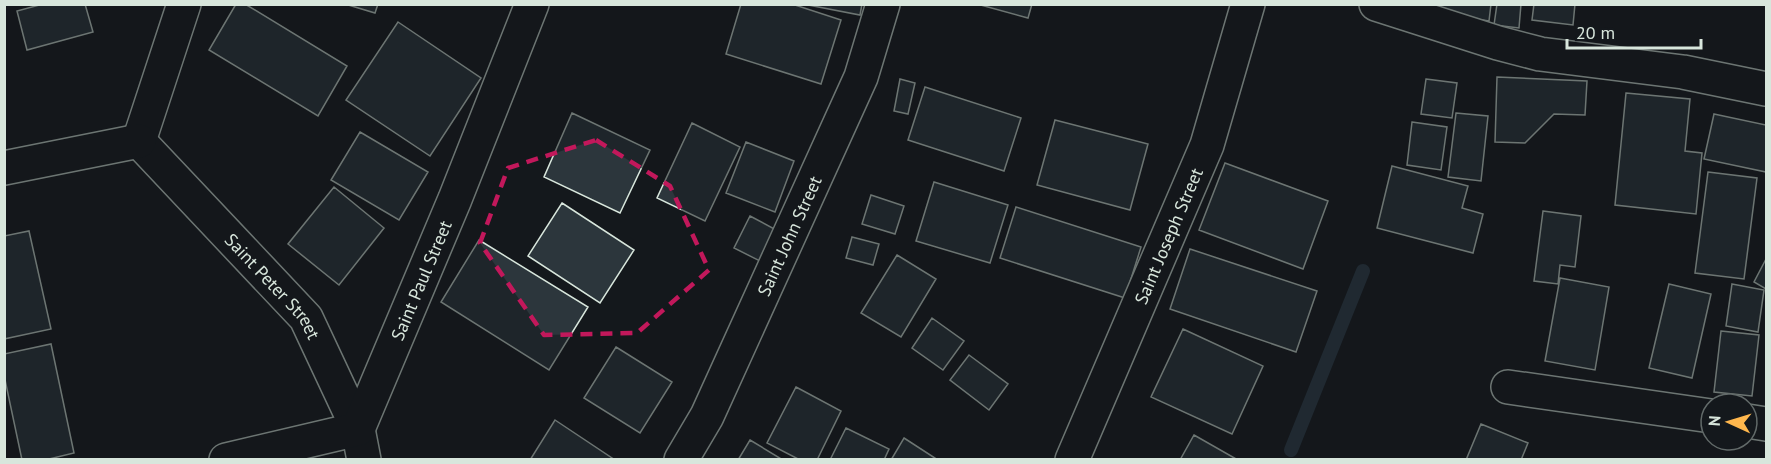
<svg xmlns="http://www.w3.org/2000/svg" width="1771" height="464" font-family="'PT Sans',sans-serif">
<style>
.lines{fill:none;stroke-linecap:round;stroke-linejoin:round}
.stream{stroke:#2f3f4d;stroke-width:14}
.building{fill:#2c363c;stroke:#d8e6dc;stroke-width:1.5}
.street-casing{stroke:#d8e6dc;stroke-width:36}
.street{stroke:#14181c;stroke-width:33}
.marked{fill:none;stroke:#c2185b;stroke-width:4.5;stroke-dasharray:12 8;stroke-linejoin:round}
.labels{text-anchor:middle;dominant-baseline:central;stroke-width:4.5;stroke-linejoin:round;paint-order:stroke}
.street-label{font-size:18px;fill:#d8e6dc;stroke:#14181c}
</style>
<rect width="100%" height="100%" fill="#14181c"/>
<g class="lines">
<!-- stream -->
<path class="stream" d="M 1291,450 L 1363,271"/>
</g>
<!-- building -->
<path class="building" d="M 43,4 L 85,4 L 93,32 L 27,50 L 17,11 Z
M 236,4 L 245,4 L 347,66 L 318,116 L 209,50 Z
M 345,4 L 378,4 L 375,13 Z
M 741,4 L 792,4 L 841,20 L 821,84 L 726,54 Z
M 803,4 L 862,4 L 860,15 Z
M 977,4 L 1032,4 L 1028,18 Z
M 1438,4 L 1491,4 L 1489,21 L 1437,13 Z
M 1497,4 L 1521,4 L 1519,28 L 1494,25 Z
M 1534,4 L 1575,4 L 1573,25 L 1532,20 Z
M 398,22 L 481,78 L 430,156 L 346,100 Z
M 1497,77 L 1587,81 L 1585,115 L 1554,114 L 1525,143 L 1495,142 Z
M 900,79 L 915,83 L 908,114 L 894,111 Z
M 1426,79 L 1457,83 L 1452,118 L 1421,114 Z
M 925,87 L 1021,118 L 1004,171 L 908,140 Z
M 1626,93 L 1690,99 L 1685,151 L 1702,153 L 1696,214 L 1615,205 Z
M 572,113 L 650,150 L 620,213 L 544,177 Z
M 1456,113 L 1488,116 L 1481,181 L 1448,177 Z
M 1714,114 L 1766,125 L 1766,172 L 1704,159 Z
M 1055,120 L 1148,144 L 1130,210 L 1037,185 Z
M 1412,122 L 1447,127 L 1441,170 L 1407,165 Z
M 692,123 L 740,147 L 705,221 L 657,198 Z
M 360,132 L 428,172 L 399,220 L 331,180 Z
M 746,142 L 794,161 L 775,212 L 726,193 Z
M 1225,163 L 1328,201 L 1303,269 L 1199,230 Z
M 1392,166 L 1468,186 L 1462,208 L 1483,214 L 1473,253 L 1377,228 Z
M 1708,172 L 1757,178 L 1744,279 L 1695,273 Z
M 934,182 L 1008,205 L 990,263 L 916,241 Z
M 334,187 L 384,228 L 339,285 L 288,244 Z
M 871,195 L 904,206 L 895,234 L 862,224 Z
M 562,203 L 634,250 L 600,303 L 528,256 Z
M 1016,207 L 1141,247 L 1125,298 L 1000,258 Z
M 1543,211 L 1581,216 L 1575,267 L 1560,265 L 1558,284 L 1534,281 Z
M 750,216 L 780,232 L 764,263 L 734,248 Z
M 29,231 L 51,329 L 4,339 L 4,236 Z
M 852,237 L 879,244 L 873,265 L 846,258 Z
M 479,240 L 588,307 L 549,370 L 441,302 Z
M 1190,249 L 1317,291 L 1296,352 L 1170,309 Z
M 897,255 L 936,279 L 901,337 L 861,313 Z
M 1766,259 L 1766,289 L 1754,282 Z
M 1560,278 L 1609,287 L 1595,370 L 1545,361 Z
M 1669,284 L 1711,294 L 1692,378 L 1649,368 Z
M 1732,284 L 1764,290 L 1758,332 L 1726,326 Z
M 932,318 L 964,341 L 943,370 L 912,348 Z
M 1183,329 L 1263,366 L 1232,434 L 1151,397 Z
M 1721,331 L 1759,335 L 1752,396 L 1714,392 Z
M 51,344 L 74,453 L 45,460 L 22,460 L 4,375 L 4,354 Z
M 616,347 L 672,382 L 640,433 L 584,398 Z
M 969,355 L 1008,384 L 989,410 L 950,380 Z
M 796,387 L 841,411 L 817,460 L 800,460 L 767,443 Z
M 555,420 L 615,460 L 530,460 Z
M 1481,424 L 1528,443 L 1521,460 L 1466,460 Z
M 846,428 L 889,449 L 884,460 L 830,460 Z
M 1194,435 L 1238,460 L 1180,460 Z
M 904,438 L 938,460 L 891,460 Z
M 750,440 L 783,460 L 738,460 Z"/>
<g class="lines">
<!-- street casing -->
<g class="street-casing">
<g id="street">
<path d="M 1376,4 L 1498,43 L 1540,54 L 1683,72 L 1766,89"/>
<path id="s1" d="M 139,141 L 306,318 L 358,429 L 364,460"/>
<path d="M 139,141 L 184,4"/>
<path d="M 4,168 L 139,141"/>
<path d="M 1508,387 L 1711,416"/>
<path d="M 1747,421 L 1766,424"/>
<path id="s2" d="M 226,460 L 358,429 L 455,199 L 532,4"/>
<path id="s3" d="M 681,460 L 707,416 L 861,77 L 883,4"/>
<path id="s4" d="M 1072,460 L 1207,145 L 1248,4"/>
</g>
</g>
<!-- street -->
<use href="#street" class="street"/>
</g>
<!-- marked area -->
<path d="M0 0H1771V464H0ZM 596,140 L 670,186 L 709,270 L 637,333 L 544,335 L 480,243 L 508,168 Z" fill="#14181c" fill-opacity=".55" fill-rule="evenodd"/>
<path class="marked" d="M 596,140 L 670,186 L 709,270 L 637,333 L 544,335 L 480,243 L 508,168 Z"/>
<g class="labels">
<!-- street labels -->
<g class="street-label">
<text stroke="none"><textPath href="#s3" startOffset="249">Saint John Street</textPath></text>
<text stroke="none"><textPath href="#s4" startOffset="244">Saint Joseph Street</textPath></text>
<text stroke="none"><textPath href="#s2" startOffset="297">Saint Paul Street</textPath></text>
<text stroke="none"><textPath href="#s1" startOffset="198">Saint Peter Street</textPath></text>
</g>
</g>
<!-- border -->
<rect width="1771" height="464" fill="none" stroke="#d8e6dc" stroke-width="12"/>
<!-- north arrow -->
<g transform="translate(1729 422) rotate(274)"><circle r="28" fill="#14181c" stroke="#626a69" stroke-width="1.5"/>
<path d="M0-4.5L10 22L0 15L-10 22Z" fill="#ffb74d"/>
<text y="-9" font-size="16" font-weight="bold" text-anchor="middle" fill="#d8e6dc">N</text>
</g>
<!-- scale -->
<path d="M1567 39v9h134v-9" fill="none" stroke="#d8e6dc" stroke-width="3"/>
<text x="1576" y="39" font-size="18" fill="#d8e6dc" stroke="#14181c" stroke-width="4.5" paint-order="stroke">20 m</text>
</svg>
